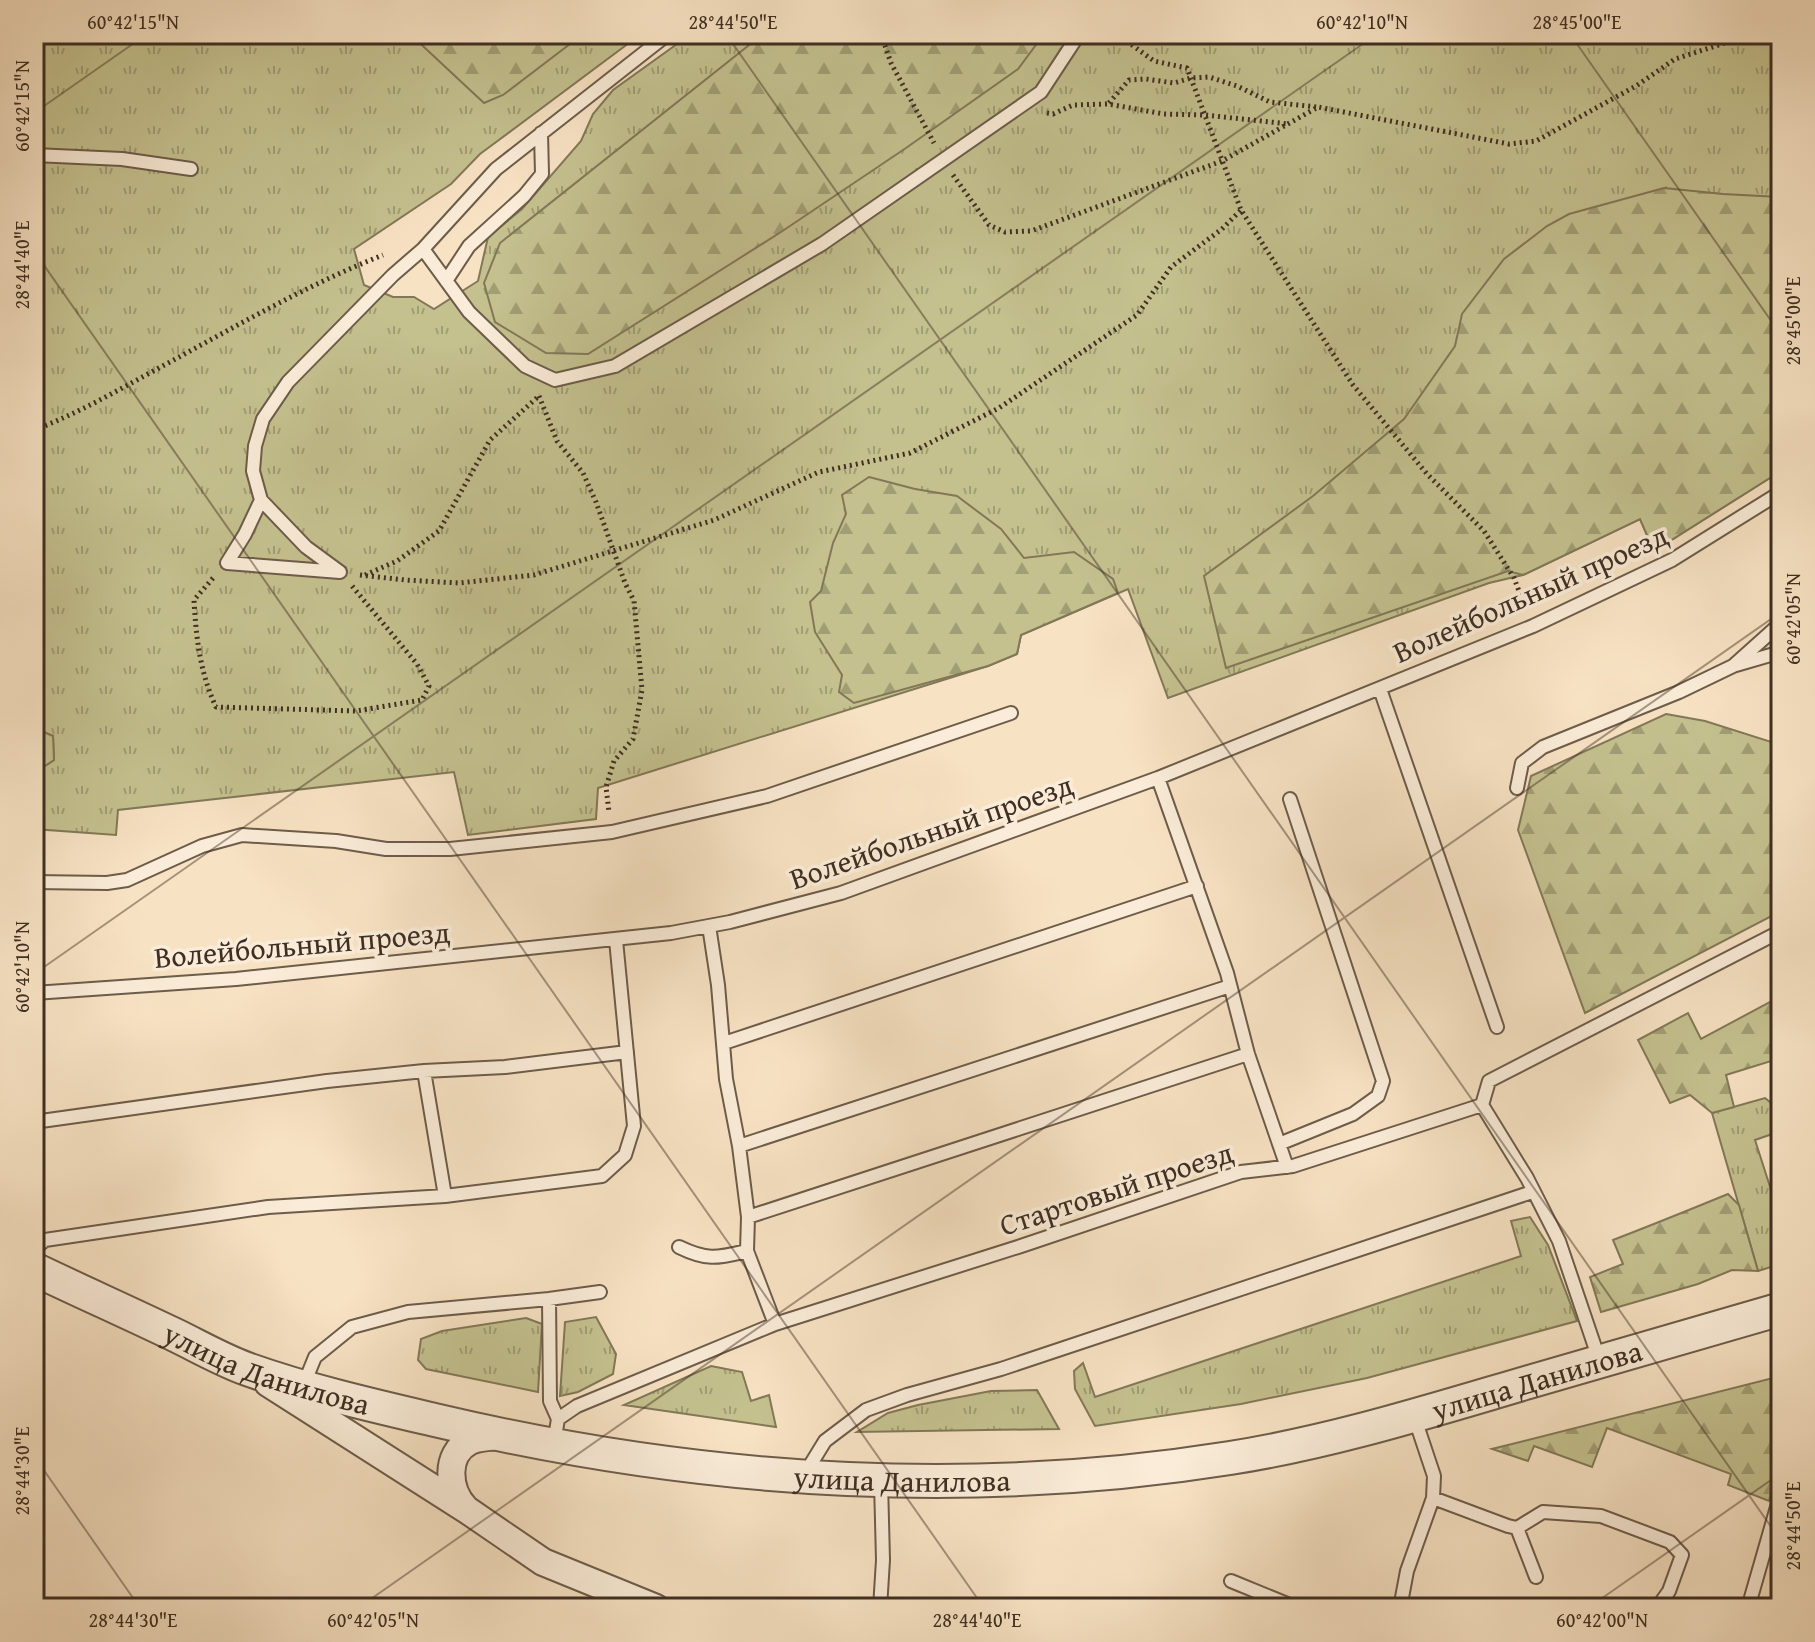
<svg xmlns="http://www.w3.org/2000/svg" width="1815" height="1642" font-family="'Gentium Book Plus',serif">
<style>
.grass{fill:url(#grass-tufts);stroke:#827858;stroke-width:2}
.forest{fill:url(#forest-firs);stroke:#827858;stroke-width:2}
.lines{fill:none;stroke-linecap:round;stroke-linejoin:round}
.service-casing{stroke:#6d5c4a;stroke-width:16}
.minor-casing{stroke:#6d5c4a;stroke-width:30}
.tertiary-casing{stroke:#6d5c4a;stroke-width:36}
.path{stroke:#3f2f22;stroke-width:5;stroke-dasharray:2 4;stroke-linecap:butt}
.service{stroke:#faecd8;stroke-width:12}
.minor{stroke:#faecd8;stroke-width:26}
.tertiary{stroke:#faecd8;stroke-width:32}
.ticks{fill:none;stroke:#3f2f22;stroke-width:2;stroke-opacity:0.45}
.labels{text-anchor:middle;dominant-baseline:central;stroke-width:7;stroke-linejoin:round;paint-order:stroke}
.street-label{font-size:30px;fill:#3f2f22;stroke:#faecd8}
.neatline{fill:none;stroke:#3f2f22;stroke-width:3}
.ticks-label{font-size:20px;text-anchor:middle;fill:#3f2f22}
</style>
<defs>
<pattern id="grass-tufts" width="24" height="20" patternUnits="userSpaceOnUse" patternTransform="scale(2)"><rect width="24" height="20" fill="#c4c18f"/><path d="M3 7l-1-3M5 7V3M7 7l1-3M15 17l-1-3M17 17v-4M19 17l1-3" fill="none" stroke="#a19d74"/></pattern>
<pattern id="forest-firs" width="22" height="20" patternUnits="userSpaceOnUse" patternTransform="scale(2)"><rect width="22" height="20" fill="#c4c18f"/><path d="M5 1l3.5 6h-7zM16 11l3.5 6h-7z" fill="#a19d74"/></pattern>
</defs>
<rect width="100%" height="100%" fill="#f7e2c3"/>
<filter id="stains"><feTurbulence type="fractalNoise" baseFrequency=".0025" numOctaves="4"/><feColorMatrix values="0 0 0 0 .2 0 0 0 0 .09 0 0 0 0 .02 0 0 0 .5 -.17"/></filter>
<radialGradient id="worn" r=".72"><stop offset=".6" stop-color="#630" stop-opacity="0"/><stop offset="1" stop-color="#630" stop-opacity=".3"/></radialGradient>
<!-- grass -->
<path class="grass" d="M 36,34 L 641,34 L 480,154 L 451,184 L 354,249 L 364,285 L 393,297 L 414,297 L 434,309 L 478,281 L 488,237 L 522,209 L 581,141 L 593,114 L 613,90 L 691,34 L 1781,34 L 1781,471 L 1654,551 L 1640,519 L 1523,575 L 1489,583 L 1168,698 L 1128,589 L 1021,635 L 1017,654 L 988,666 L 598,788 L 596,819 L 468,835 L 454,772 L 118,810 L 116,835 L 34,829 L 40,817 L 34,804 L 34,773 L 54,760 L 53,736 L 34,728 L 34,82 Z
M 1765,1098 L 1781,1111 L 1781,1131 L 1755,1140 L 1773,1196 L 1781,1193 L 1781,1264 L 1758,1271 L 1712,1113 Z
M 1530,1217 L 1548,1245 L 1577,1321 L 1367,1378 L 1241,1404 L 1095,1426 L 1075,1389 L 1074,1371 L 1083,1363 L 1095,1397 L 1521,1256 L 1511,1221 Z
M 596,1317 L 616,1354 L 613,1374 L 578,1392 L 560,1396 L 565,1322 Z
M 526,1318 L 542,1324 L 538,1392 L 426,1369 L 418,1360 L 421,1339 L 442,1331 Z
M 711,1366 L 742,1372 L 751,1401 L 769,1395 L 776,1427 L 624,1405 Z
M 1037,1390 L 1059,1429 L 857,1432 L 888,1413 L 918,1405 L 991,1391 Z"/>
<!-- forest -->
<path class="forest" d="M 410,34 L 583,34 L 503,95 L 484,103 Z
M 763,34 L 1044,34 L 1018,69 L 906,148 L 781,232 L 588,354 L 546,353 L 495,322 L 484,283 L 500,243 Z
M 1664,188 L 1723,194 L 1781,197 L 1781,471 L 1654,551 L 1640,519 L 1523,575 L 1508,571 L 1226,668 L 1204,576 L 1313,496 L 1404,419 L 1455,346 L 1462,314 L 1504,259 L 1547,226 L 1569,214 Z
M 869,477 L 915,489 L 957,496 L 1001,529 L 1024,558 L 1074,552 L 1113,579 L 1118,593 L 1021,635 L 1017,654 L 988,666 L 854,703 L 839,692 L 842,675 L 815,632 L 810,602 L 821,591 L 833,543 L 846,514 L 842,495 Z
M 1666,714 L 1705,721 L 1781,745 L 1781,911 L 1585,1013 L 1518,830 L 1531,776 Z
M 34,728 L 53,736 L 54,760 L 34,773 Z
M 1781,996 L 1781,1058 L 1726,1075 L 1734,1107 L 1712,1113 L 1690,1095 L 1670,1103 L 1638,1040 L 1688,1013 L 1701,1039 Z
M 1728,1194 L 1739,1205 L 1758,1271 L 1732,1270 L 1698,1284 L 1601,1312 L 1590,1277 L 1623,1264 L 1613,1240 C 1652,1225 1689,1210 1728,1194 Z
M 1781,1376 L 1781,1450 L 1769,1501 L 1728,1485 L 1731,1474 L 1607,1428 L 1592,1467 L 1534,1446 L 1528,1461 L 1492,1449 Z"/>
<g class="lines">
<!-- service casing -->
<g class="service-casing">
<path id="service" d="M 34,155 L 122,159 L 191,169
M 423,249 L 469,312 L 525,366 L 555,380 L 615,366 L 822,244 L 1041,92 L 1079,34
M 446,281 L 469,246 L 524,196 L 542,174 L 541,133
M 261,500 L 245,534 L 227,563 L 340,572 L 306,547 L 261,500 L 253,471 L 255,446 L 263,419 L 288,382 L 393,275 L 423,249 L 496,169 L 668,34
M 1736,665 L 1781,652
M 1380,689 L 1497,1027
M 1158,778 L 1227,973 L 1248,1054 L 1287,1167
M 1517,788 L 1522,763 L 1543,747 L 1679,692 L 1733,666 L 1781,623
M 34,882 L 107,883 L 127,880 L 202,846 L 242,835 L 336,841 L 386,849 L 450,849 L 612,832 L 767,796 L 1011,713
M 709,926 L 718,985 L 726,1079 L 739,1146 L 748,1217 L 747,1251 L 775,1324
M 34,993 L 236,979 L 671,933 L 730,922 L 841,893 L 1158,778 L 1533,626 L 1672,560 L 1781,492
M 724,1043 L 1197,886
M 424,1071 L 445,1196
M 1482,1105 L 1527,1178 L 1559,1241 L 1599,1359
M 34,1122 L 327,1081 L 424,1071 L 505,1067 L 627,1052
M 1279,1144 L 1353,1114 L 1378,1096 L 1383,1081 L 1290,799
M 739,1146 L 1230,986
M 748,1217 L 1248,1054
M 679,1247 C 708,1261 717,1258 747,1251
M 34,1249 L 45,1240 L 268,1207 L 445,1196 L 602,1176 L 625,1155 L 634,1126 L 616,940
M 549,1299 L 550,1401 L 558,1419
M 304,1384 L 315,1357 L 352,1327 L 408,1312 L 549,1299 L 600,1292
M 554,1443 L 558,1419 L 577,1406 L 775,1324 L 1021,1246 L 1241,1172 L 1293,1166 L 1482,1105 L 1489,1081 L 1781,931
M 806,1472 L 825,1441 L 866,1410 L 907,1395 L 1001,1369 L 1532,1192
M 1433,1498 L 1508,1526 L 1517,1528 L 1543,1512 L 1601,1516 L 1670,1542 L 1682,1555 L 1669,1591 L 1657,1608
M 1517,1528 L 1536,1577
M 1231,1581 L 1297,1608
M 880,1608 L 883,1560 L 881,1482
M 1400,1608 L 1407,1571 L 1433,1498 L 1434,1476 L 1414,1416
M 1748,1608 L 1781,1493"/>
</g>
<!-- minor casing -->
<g class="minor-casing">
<path id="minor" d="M 268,1383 L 467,1510 L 543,1562 L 656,1608
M 465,1508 C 448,1490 444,1454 470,1441 C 479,1437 492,1437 501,1436"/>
</g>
<!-- tertiary casing -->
<g class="tertiary-casing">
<g id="tertiary">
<path id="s1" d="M 34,1269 C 80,1291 127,1312 173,1334 C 198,1346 222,1360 247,1369 C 309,1391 375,1406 439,1421 C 699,1482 966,1500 1230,1458 C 1332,1442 1430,1411 1529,1382 C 1613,1357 1697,1333 1781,1309"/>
</g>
</g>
<!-- path -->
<path class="path" d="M 881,34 L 891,63 L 934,143
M 1117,34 L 1154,61 L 1187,68 L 1241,210 L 1353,385 L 1427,474 L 1484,531 L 1514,578 L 1525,607
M 1109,103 L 1129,80 L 1146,79 L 1174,83 L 1191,78 L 1209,77 L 1237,86 L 1270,102 L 1317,107
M 1047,113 L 1053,114 L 1073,105 L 1108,104 L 1164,114 L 1205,115 L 1289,124
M 953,175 L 989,225 L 1005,232 L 1031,231 L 1222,161 L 1318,107 L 1509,144 L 1536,141 L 1636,86 L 1675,59 L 1753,34
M 539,396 L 557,441 L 583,473 L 596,502 L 625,583 L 634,601 L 642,690 L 633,739 L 614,761 L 606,787 L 609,812
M 34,430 C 82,412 125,386 170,362 C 240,324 309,284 383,255
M 360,575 L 405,580 L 459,583 L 534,575 L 714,520 L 819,472 L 910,453 L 999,408 L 1137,315 L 1171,267 L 1222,229 L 1241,210
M 365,575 L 397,561 L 439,531 L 490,440 L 540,395
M 213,578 L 194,600 C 196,637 200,673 216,707 L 356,711 L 422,700 L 429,686 L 417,664 L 352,586"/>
<!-- service -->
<use href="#service" class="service"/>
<!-- minor -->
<use href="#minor" class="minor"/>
<!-- tertiary -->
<use href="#tertiary" class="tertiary"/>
</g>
<!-- ticks -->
<path class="ticks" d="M 726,34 L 1781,1541M 1570,34 L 1781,335M 34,113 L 147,34M 34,251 L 984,1608M 34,974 L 1377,34M 34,1456 L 140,1608M 358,1608 L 1781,612M 1588,1608 L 1781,1473"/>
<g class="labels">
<!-- street labels -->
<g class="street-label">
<text transform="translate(1530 593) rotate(-24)">Волейбольный проезд</text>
<text transform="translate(931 831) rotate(-19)">Волейбольный проезд</text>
<text transform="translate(302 944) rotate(-5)">Волейбольный проезд</text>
<text transform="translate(1116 1188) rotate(-18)">Стартовый проезд</text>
<text stroke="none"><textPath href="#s1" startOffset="254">улица Данилова</textPath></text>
<text stroke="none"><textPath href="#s1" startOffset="1548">улица Данилова</textPath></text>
<text stroke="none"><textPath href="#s1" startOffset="902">улица Данилова</textPath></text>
</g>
</g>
<!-- margin -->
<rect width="1815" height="1642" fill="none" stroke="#f7e2c3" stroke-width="88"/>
<rect x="44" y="44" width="1727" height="1554" class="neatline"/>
<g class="ticks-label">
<text x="133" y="29">60°42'15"N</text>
<text x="733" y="29">28°44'50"E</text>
<text x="1362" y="29">60°42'10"N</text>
<text x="1577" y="29">28°45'00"E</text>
<text transform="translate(22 106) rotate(-90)" y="7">60°42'15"N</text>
<text transform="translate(22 265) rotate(-90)" y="7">28°44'40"E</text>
<text transform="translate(1793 321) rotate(-90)" y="7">28°45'00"E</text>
<text transform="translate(1793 619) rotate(-90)" y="7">60°42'05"N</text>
<text transform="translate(22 967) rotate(-90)" y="7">60°42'10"N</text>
<text transform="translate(22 1471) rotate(-90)" y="7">28°44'30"E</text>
<text transform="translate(1793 1526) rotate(-90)" y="7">28°44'50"E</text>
<text x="133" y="1627">28°44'30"E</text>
<text x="373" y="1627">60°42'05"N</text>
<text x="977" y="1627">28°44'40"E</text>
<text x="1602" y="1627">60°42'00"N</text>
</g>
<rect width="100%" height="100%" filter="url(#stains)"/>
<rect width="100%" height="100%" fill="url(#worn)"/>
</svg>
